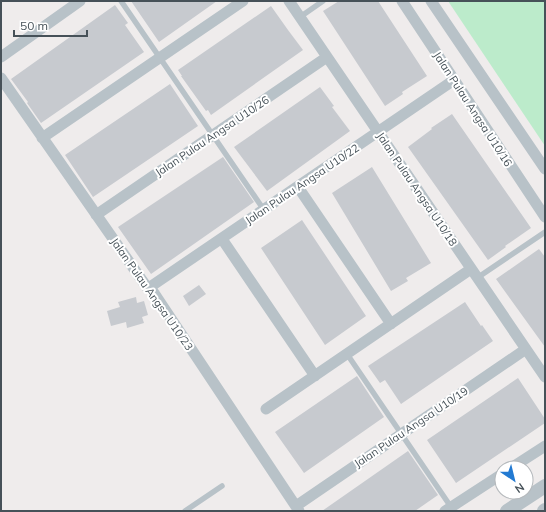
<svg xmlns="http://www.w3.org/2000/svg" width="546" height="512" font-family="Mulish,sans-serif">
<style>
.green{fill:#bcebcb}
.building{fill:#c7cacf}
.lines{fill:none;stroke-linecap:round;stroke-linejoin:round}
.service{stroke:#b8c2c8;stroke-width:5.5}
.minor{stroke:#b8c2c8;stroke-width:11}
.tertiary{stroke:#b8c2c8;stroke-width:14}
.labels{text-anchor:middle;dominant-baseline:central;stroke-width:4;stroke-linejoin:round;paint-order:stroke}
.street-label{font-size:11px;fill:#465158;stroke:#fff}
</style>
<rect width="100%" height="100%" fill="#efecec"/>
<!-- green -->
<path class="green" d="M 448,1 L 545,1 L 545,146 Z"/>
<!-- building -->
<path class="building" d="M 131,1 L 217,1 L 159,42 Z
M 339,1 L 378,1 L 427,76 L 402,92 L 403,94 L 385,106 L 323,11 Z
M 115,5 L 128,23 L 125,25 L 144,52 L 41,123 L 27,103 L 28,102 L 11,79 Z
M 271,6 L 288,30 L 303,50 L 211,115 L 208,110 L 206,111 L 181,76 L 182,76 L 178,70 Z
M 170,84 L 198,126 L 93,197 L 65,155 Z
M 320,87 L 334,106 L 332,107 L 350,131 L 267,191 L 234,147 Z
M 452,114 L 531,228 L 505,246 L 506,247 L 488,260 L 408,147 L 432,129 L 431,128 Z
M 223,157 L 254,202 L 151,274 L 118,227 Z
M 372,167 L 431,263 L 406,278 L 408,281 L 391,291 L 332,193 Z
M 302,220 L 366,316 L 325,345 L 261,248 Z
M 539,249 L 545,257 L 545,347 L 496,279 Z
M 199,285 L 206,294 L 189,306 L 183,296 Z
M 136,297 L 137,303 L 144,301 L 148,315 L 142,317 L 144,323 L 127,328 L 126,322 L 111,326 L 107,311 L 120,307 L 118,302 Z
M 465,302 L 481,326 L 482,325 L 493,341 L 401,404 L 385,380 L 380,383 L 368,366 Z
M 357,376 L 384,417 L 304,473 L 275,432 Z
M 518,378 L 545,419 L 545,423 L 456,483 L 427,440 Z
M 408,451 L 438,495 L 415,511 L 322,511 Z"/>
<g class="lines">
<!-- service -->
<path class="service" d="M 121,1 L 264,210
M 300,17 L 323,1
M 477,278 L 545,232
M 347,354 L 451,507
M 185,511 L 222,486"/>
<!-- minor -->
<path class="minor" d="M 289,1 L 545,377
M 402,1 L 545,217
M 431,1 L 545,169
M 1,57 L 80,1
M 1,78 L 146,286 L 150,287 L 299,511
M 42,138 L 243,1
M 298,187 L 391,324
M 96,215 L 327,57
M 222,239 L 315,376
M 150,287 L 454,80
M 266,409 L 471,269
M 511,468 L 545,446
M 296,506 L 526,349
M 445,511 L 502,474"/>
<!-- tertiary -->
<path class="tertiary" d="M 507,511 L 545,486
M 544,511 L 545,510"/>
</g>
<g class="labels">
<!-- street labels -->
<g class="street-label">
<text transform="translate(473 109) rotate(57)">Jalan Pulau Angsa U10/16</text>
<text transform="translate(212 136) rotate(-34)">Jalan Pulau Angsa U10/26</text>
<text transform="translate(302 184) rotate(-34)">Jalan Pulau Angsa U10/22</text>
<text transform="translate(417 189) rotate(56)">Jalan Pulau Angsa U10/18</text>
<text transform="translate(152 294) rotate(55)">Jalan Pulau Angsa U10/23</text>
<text transform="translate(411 427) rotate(-34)">Jalan Pulau Angsa U10/19</text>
</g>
</g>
<!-- border -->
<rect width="546" height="512" fill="none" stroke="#465158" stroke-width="4"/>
<!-- north arrow -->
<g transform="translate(514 480) rotate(145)"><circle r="19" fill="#ffffff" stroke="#b5b9bc"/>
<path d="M0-3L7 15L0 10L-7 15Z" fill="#237ad2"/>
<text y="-6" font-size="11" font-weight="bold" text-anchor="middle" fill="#465158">N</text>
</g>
<!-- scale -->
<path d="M14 30v6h73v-6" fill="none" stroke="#465158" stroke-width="2"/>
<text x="20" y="30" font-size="12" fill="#465158" stroke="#ffffff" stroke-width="3" paint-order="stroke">50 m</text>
</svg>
